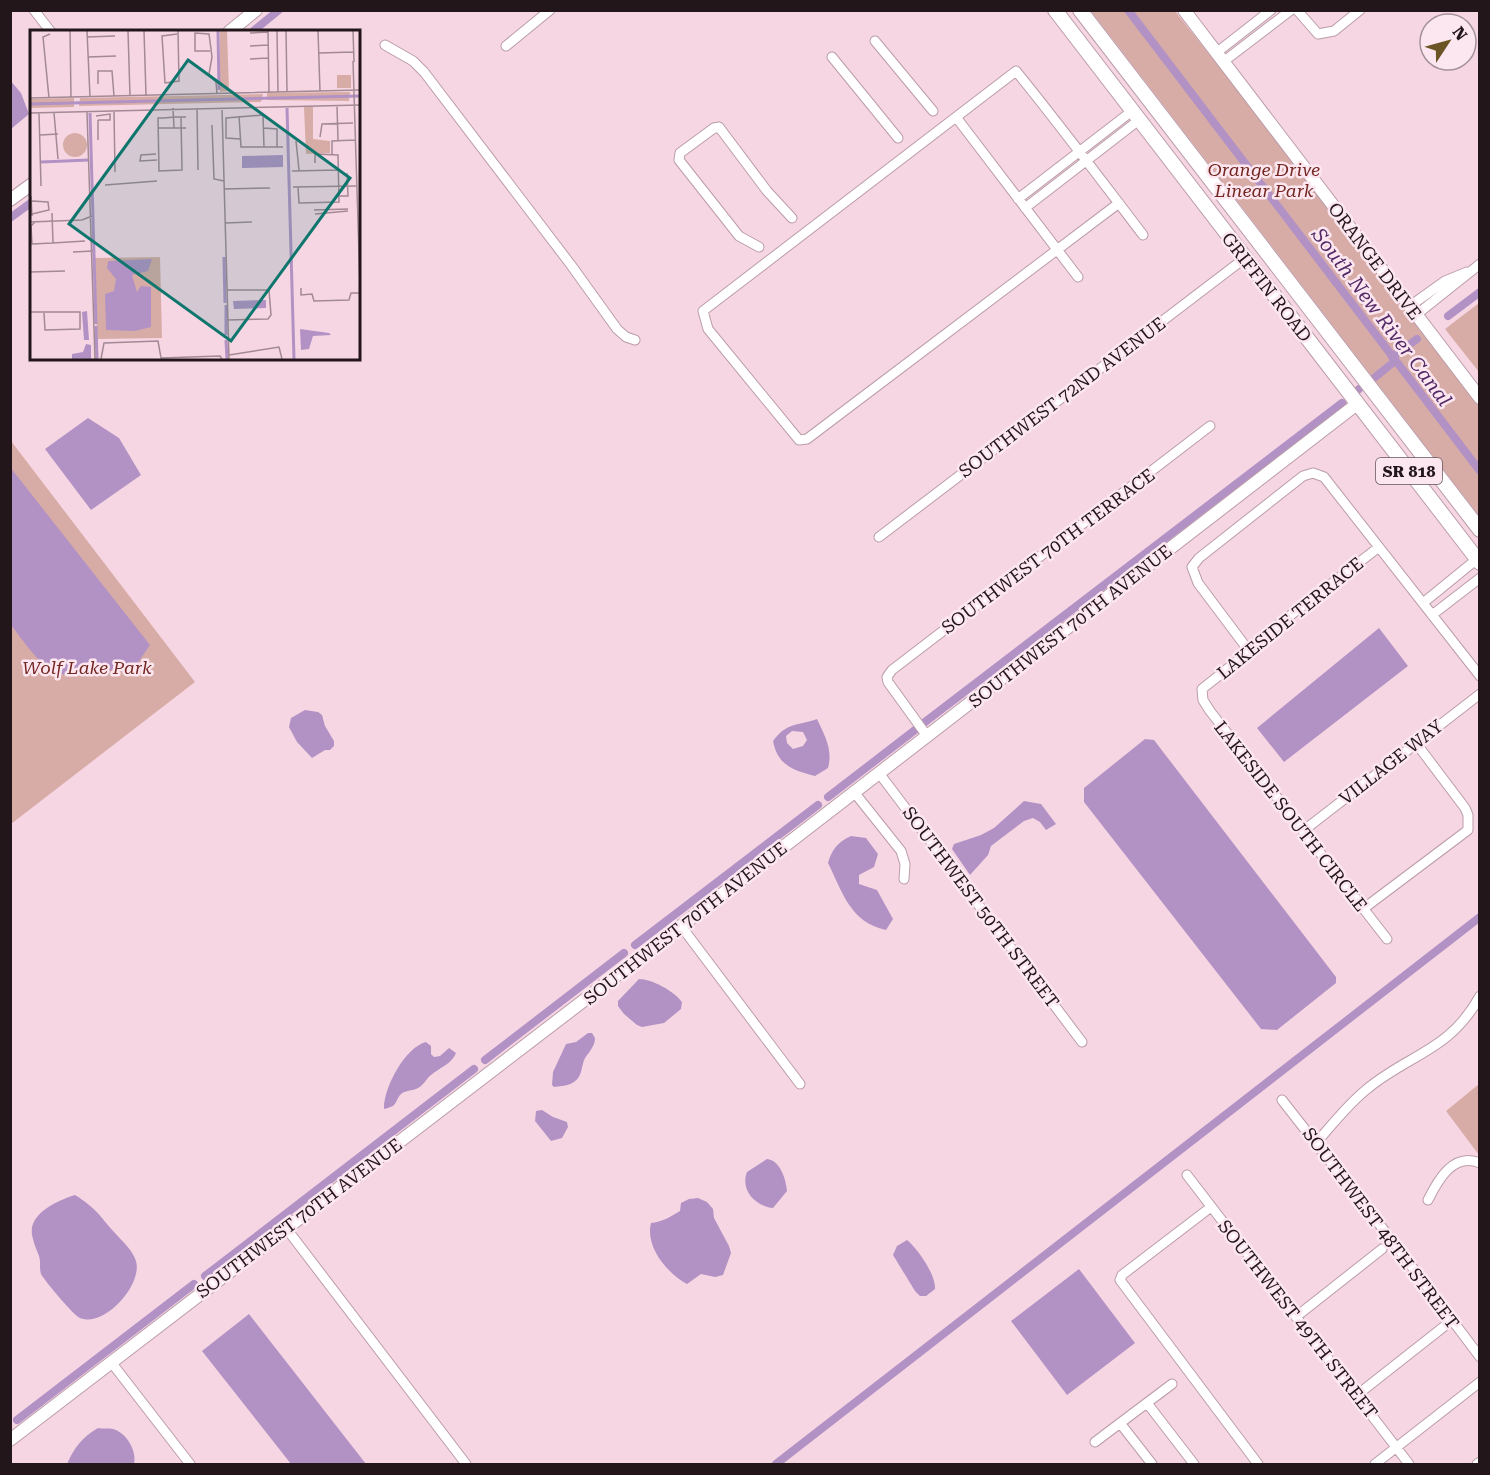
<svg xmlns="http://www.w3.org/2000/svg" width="1490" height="1475" font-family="'Roboto Serif',serif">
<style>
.green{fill:#d8aca6}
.water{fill:#b292c4;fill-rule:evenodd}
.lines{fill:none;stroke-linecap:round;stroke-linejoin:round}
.canal{stroke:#b292c4;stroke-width:8}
.street-casing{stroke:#bb9ca9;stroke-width:11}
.secondary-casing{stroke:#bb9ca9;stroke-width:14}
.primary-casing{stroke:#bb9ca9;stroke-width:16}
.street{stroke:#fff;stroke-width:9}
.secondary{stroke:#fff;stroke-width:12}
.primary{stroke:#fff;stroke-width:14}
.labels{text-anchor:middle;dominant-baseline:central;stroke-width:5;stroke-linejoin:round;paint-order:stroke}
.shield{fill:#fce7f0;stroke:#63555b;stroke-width:1.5}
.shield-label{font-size:16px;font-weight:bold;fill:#22161b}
.park-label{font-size:18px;font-style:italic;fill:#742721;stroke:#fce7f0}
.street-label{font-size:18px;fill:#22161b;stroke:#fce7f0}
.water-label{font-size:20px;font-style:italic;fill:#542b68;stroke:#fce7f0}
.inset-river{fill:none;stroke:#b292c4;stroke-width:3}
.inset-road{fill:none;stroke:#a28994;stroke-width:1.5}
.view{fill:#0f766e;fill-opacity:0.15;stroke:#0f766e;stroke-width:3}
.inset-edge{fill:none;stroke:#22161b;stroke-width:3}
</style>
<rect width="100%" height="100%" fill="#f7d6e4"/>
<!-- green -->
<path class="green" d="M 1091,11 L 1175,11 L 1277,140 L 1479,405 L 1479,516 Z
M 1479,303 L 1479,372 L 1445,329 Z
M 11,441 L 195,682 L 11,824 Z
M 1479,1084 L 1479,1155 L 1446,1111 Z"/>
<!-- water -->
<path class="water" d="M 10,80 L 21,93 L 29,114 L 11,129 Z
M 88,418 L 119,438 L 141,475 L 91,510 L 45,449 Z
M 10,467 L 150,645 L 137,664 C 113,669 66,685 47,667 C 33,656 22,639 11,625 Z
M 1379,628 L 1408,666 L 1284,762 L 1257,728 Z
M 305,710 L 318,712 L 322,715 L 325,726 L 334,741 L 334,746 L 330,750 L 325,750 L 312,758 L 297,742 L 289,727 L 291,718 Z
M 817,719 C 825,736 833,750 828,768 L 815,776 C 793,770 778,766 773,741 C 787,722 797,726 817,719 ZM 792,731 L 803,732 L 807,740 L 803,746 L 793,749 L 787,743 L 786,736 Z
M 1145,739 L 1154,740 L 1336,977 L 1336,983 L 1277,1030 L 1261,1029 L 1084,802 L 1084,788 Z
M 1024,801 L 1041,804 L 1056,824 L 1046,830 L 1040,822 L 1033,818 L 1024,821 L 991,846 L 988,855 L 970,875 L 952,849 L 954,844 L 981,835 L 994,828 Z
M 851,836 L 866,838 L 878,854 L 874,867 L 859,875 L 859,884 L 877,890 L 893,919 L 886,930 C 850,922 843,893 828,863 C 832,849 838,842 851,836 Z
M 639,979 C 652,979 674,991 682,1002 L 681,1009 L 664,1023 L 642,1027 L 637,1025 L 624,1014 L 618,1006 L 618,1001 Z
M 588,1033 L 592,1033 L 595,1038 C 595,1046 589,1052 585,1058 C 583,1062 582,1068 581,1072 C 577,1085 565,1086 554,1087 L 552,1085 L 553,1072 L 566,1044 L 576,1042 Z
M 426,1042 L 431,1046 L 431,1054 L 434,1057 L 440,1056 L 449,1048 L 456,1053 C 452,1064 439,1068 431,1075 C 426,1079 424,1085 418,1088 C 413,1091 404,1090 400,1095 C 394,1104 397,1106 384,1109 C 383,1089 405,1047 426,1042 Z
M 542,1110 L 553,1117 L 567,1122 L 568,1127 L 562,1138 L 551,1141 L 535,1121 L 536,1111 Z
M 767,1159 C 780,1160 786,1179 787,1191 L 773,1208 C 755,1206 740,1190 747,1172 Z
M 75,1195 C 96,1208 99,1215 114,1232 C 122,1241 132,1249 136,1261 C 143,1285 104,1328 80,1318 C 74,1316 44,1280 41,1274 C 39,1268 41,1262 39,1256 C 37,1250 34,1245 33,1239 C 25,1215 56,1201 75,1195 Z
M 698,1198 L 707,1202 L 713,1209 L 714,1218 L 729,1246 L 731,1253 L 723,1275 L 715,1277 L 701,1274 L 687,1284 C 667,1273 645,1247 651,1223 C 662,1222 670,1217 680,1211 L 681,1203 L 689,1199 Z
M 907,1240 C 918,1249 936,1275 935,1289 L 926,1296 L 920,1296 L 915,1291 L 893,1255 L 897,1246 Z
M 1079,1269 L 1135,1343 L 1067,1395 L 1011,1321 Z
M 249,1314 L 366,1464 L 291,1464 L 202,1351 Z
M 98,1428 C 102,1429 109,1428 113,1429 C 127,1433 137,1451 134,1464 L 67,1464 C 74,1448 82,1437 98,1428 Z"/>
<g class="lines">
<!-- canal -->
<path class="canal" d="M 1128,10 L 1480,471
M 252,32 L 279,10
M 10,218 L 32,202
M 1448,316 L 1480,292
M 1392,357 L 1417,339
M 1374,378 L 1395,361
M 1357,391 L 1359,389
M 925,722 L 1342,403
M 828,797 L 915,730
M 635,945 L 818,805
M 485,1060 L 624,953
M 205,1276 L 474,1069
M 17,1420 L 194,1284
M 776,1464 L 1480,917"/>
<!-- street casing -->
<g class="street-casing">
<path id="street" d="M 34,10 L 51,32
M 1297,10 L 1318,34 L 1334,31 L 1360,10
M 875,41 L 933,111
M 385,45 L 413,61 L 424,72 L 571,265 L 617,329 L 626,337 L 635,340
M 506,46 L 550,10
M 1216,53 L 1271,10
M 832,57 L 898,138
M 1223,62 L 1291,10
M 956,117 L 1078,277
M 1018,199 L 1132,111
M 1119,203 L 807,439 L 799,440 L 708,329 L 703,311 L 1016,71 C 1060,125 1101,180 1143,235
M 1025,208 L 1139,120
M 759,247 L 739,236 L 679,160 L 680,153 L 714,128 L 719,127 L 767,191 L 792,218
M 1410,306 L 1445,281 L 1467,272
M 1416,315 L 1480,264
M 879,537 L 1245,258
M 1379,547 L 1261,638 L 1246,654 L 1202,689 L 1203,700 L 1210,711 L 1387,939
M 1423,603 L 1477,559
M 1432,615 L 1480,578
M 1249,651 L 1198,583 L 1192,567 L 1199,558 L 1303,476 L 1313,473 L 1324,477 L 1480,676
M 927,736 L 888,682 L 887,677 L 892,670 L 1210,426
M 879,773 L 1082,1042
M 854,792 L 901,851 L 905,864 L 904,879
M 1303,831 L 1480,694
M 1363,909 L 1468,830 L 1468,815 L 1465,808 L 1416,743
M 681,926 L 800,1084
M 1282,1100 L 1394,1243 L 1480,1357
M 1316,1143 C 1332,1125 1348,1104 1367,1089 C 1409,1054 1450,1051 1480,996
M 1187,1175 L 1409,1464
M 1428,1200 C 1438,1180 1453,1152 1480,1163
M 1211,1207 L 1122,1275 L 1120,1280 L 1258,1464
M 286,1228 L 466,1464
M 1297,1316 L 1382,1249
M 111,1362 L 190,1464
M 1357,1395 L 1451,1321
M 1147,1403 L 1194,1464
M 1120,1423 L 1152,1464
M 1095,1442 L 1172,1384
M 1375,1464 L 1480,1382
M 1477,1464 L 1480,1462"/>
</g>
<!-- secondary casing -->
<g class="secondary-casing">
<path id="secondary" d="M 1184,10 L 1480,398
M 229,32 L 256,10
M 10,200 L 32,184
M 10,1440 L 681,926 L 1357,404"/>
</g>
<!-- primary casing -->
<g class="primary-casing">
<path id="primary" d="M 1055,10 L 1480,563
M 1080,10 L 1480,530"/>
</g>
<!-- street -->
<use href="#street" class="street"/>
<!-- secondary -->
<use href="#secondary" class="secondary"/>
<!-- primary -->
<use href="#primary" class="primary"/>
</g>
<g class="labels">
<!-- shield labels -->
<rect class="shield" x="1376" y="458" width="66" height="26" rx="4.5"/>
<g class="shield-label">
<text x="1409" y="471">SR 818</text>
</g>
<!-- park labels -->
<g class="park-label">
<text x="1264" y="169">Orange Drive<tspan x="1264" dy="21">Linear Park</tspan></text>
<text x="87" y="667">Wolf Lake Park</text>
</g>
<!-- street labels -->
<g class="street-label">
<text transform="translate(1375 261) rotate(53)">ORANGE DRIVE</text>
<text transform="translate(1267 287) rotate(52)">GRIFFIN ROAD</text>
<text transform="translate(1062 397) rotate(-37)">SOUTHWEST 72ND AVENUE</text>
<text transform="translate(1048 551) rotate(-37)">SOUTHWEST 70TH TERRACE</text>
<text transform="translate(1290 618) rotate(-39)">LAKESIDE TERRACE</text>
<text transform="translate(1070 626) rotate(-38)">SOUTHWEST 70TH AVENUE</text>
<text transform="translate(1391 762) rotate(-38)">VILLAGE WAY</text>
<text transform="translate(1291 816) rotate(52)">LAKESIDE SOUTH CIRCLE</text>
<text transform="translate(981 907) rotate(53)">SOUTHWEST 50TH STREET</text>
<text transform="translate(685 923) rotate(-38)">SOUTHWEST 70TH AVENUE</text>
<text transform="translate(299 1218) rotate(-37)">SOUTHWEST 70TH AVENUE</text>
<text transform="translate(1381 1228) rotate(53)">SOUTHWEST 48TH STREET</text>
<text transform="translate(1298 1319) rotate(52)">SOUTHWEST 49TH STREET</text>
</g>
<!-- water labels -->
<g class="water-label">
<text transform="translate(1382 317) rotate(53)">South New River Canal</text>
</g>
</g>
<!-- overview -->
<g transform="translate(30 30)">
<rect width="330" height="330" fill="#f7d6e4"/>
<path d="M 190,1 L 197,1 L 199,61 L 190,62 ZM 307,45 L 321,45 L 321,58 L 307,58 ZM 320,62 L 319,71 L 237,70 L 237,63 ZM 233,64 L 231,72 L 49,76 L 50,68 ZM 44,68 L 44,77 L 0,78 L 0,69 ZM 274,77 L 283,77 L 283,109 L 300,111 L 300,123 L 276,124 ZM33 115a12 12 0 1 1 24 0a12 12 0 1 1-24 0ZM 130,227 L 132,308 L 67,309 L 65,228 Z" fill="#d8aca6"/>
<path d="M 253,125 L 253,137 L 212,138 L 212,126 ZM 122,229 L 118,241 L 102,245 L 107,262 L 111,256 L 121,257 L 121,297 L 105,301 L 76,300 L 75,264 L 84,261 L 86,249 L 77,238 L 78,231 ZM 236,270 L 236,278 L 204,279 L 203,271 ZM 57,281 L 59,310 L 54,310 L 52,282 ZM 270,299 L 299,303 L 301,305 L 283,306 L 279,319 L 271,320 ZM 56,314 L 61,315 L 61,329 L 42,329 L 42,324 L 53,322 Z" fill="#b292c4"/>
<path class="inset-river" d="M 188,1 L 189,60M 0,74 L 330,66M 257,78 L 264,329M 60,83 L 66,294M 11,132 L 59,130M 194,227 L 195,273M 196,275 L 196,305M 66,296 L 67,329M 196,310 L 197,329"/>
<path class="inset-road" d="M 40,1 L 41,68M 57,1 L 60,67M 98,1 L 100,66M 114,1 L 116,65M 238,1 L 239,62M 247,1 L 248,62M 256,1 L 257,62M 288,1 L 290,61M 323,1 L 324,32M 220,3 L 238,2M 147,4 L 132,6 L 135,53 L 149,51 L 148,1M 57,7 L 85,6M 220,16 L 238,15M 180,21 L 165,21 L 165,3 L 179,4 L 182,27 L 179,44 L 186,52 L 187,64M 289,23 L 323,22M 58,27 L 86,26M 220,29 L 238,28M 323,31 L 330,257M 68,54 L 68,41 L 82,41 L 84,66M 0,68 L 330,60M 19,68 L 13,7 L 20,4M 307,76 L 308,110M 143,78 L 144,98M 167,78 L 168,140M 192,78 L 199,329M 84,81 L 85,142M 57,82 L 65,329M 0,83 L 330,75M 9,83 L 11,156M 24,83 L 28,129M 66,86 L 80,84 L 80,90 L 68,90M 209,86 L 211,117 L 253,117M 151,87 L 152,140 L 129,141 L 128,88 L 134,88 L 144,87 L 156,87M 68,90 L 68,110M 182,95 L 184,149 L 194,151M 128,98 L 156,98M 234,98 L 247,99 L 247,117M 10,105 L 28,104M 290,107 L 292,94 L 323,93M 210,109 L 196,108 L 196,88 L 233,85 L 234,117M 266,111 L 269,140M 126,124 L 111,125 L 110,131 L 127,130M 302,124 L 302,111 L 325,110M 262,141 L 309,140M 75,155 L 127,151M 263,157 L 326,156M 268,157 L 269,173 L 309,172 L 308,125 L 285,124 L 285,133M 194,159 L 240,158M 1,166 L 2,186M 309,166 L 318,166 L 317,143M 284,180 L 318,179M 22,183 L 23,213 L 55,211M 2,184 L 19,180 L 18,172 L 2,171M 285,184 L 318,181M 0,192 L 52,190 L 62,186M 5,192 L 1,196 L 2,214 L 23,213M 195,193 L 222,192M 43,222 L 63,221M 0,242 L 35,241M 271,258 L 271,265 L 282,264 L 284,271 L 319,270 L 321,263 L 330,263M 197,260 L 239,260 L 241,285 L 238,289 L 198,290M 0,282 L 50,282 L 50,299 L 15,300 L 14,283M 199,325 L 249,317 L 252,329M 71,329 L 74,313 L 128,311 L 131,328 L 190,326 L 192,329"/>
<path class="view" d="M 158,30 L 320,148 L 201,311 L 39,194 Z"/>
<rect width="330" height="330" class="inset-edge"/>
</g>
<!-- border -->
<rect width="1490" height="1475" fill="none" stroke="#22161b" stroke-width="24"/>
<!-- north arrow -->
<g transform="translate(1448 42) rotate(54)"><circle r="28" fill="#fce7f0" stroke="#a5939b" stroke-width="1.5"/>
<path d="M0-4.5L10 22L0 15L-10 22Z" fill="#6c5525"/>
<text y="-9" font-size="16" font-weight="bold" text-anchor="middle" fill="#22161b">N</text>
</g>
</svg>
